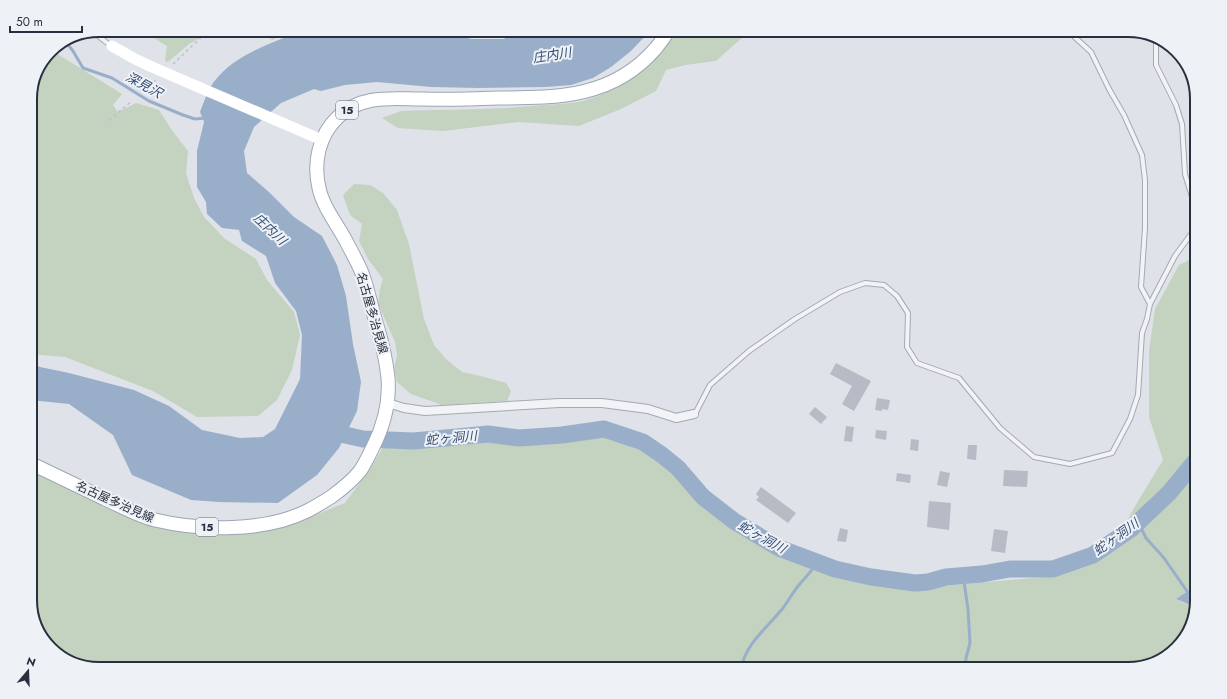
<svg xmlns="http://www.w3.org/2000/svg" width="1227" height="699" font-family="Jost,'Noto Sans JP',sans-serif">
<style>
.green{fill:#c4d2c0}
.water{fill:#99afc9}
.lines{fill:none;stroke-linecap:round;stroke-linejoin:round}
.stream{stroke:#99afc9;stroke-width:3}
.river{stroke:#99afc9;stroke-width:17}
.building{fill:#b6bbc5}
.lane-casing{stroke:#a4a9b2;stroke-width:6}
.street-casing{stroke:#a4a9b2;stroke-width:10}
.primary-casing{stroke:#9ea6b4;stroke-width:15}
.path{stroke:#bdc0c7;stroke-width:1.5;stroke-dasharray:3 3;stroke-linecap:butt}
.lane{stroke:#f2f3f7;stroke-width:4}
.street{stroke:#f2f3f7;stroke-width:8}
.secondary{stroke:#fff;stroke-width:11}
.primary{stroke:#fff;stroke-width:13}
.labels{text-anchor:middle;dominant-baseline:central;stroke-width:4;stroke-linejoin:round;paint-order:stroke}
.shield{fill:#eef1f6;stroke:#636a76;stroke-width:1}
.shield-label{font-size:11px;font-weight:bold;fill:#28303f}
.street-label{font-size:12px;fill:#28303f;stroke:#eef1f6}
.water-label{font-size:13px;font-style:italic;fill:#324d74;stroke:#eef1f6}
.rim{fill:none;stroke:#28303f;stroke-width:2}
</style>
<rect width="100%" height="100%" fill="#dfe2e8"/>
<!-- green -->
<path class="green" d="M 141,30 L 215,30 L 189,44 L 168,62 L 165,61 L 167,46 Z
M 257,30 L 296,30 L 272,40 Z
M 677,30 L 742,30 L 744,36 L 716,61 L 685,65 L 666,70 L 656,91 L 621,109 L 579,126 L 518,122 L 443,131 L 398,128 L 382,118 L 401,111 C 448,109 496,110 543,105 C 556,104 570,104 583,101 C 622,90 657,65 677,30 Z
M 51,50 L 122,94 L 113,105 L 118,112 L 136,103 L 159,110 L 171,129 L 188,151 L 186,173 L 194,198 L 204,217 L 225,239 L 256,259 L 267,280 L 294,312 L 300,335 L 292,370 L 277,400 L 258,416 L 197,417 L 153,391 L 65,357 L 30,354 L 30,95 Z
M 354,184 L 370,185 L 383,193 L 397,210 L 409,244 L 424,319 L 434,345 L 446,359 L 462,372 L 481,376 L 506,383 L 511,391 L 507,401 L 442,405 L 411,394 L 397,382 L 394,369 L 397,355 L 395,342 L 378,303 L 380,289 L 383,279 L 368,259 L 359,241 L 362,224 L 350,215 L 343,195 Z
M 1197,256 L 1197,590 L 1194,587 L 1176,599 L 1181,602 L 1195,607 L 1188,634 L 1162,660 L 1128,669 L 100,669 L 65,660 L 39,634 L 30,604 L 30,469 L 142,523 L 189,533 L 250,533 L 298,522 L 345,503 L 371,468 L 384,445 L 434,445 L 479,441 L 533,444 L 577,436 L 601,434 L 630,444 L 662,460 L 706,509 L 770,548 L 835,576 L 909,589 L 1056,576 L 1112,549 L 1135,506 L 1163,460 L 1149,417 L 1149,351 L 1155,309 L 1179,265 Z"/>
<!-- water -->
<path class="water" d="M 304,30 L 444,30 L 471,39 L 504,39 L 517,30 L 651,30 L 631,51 L 611,67 L 593,78 L 571,85 L 546,87 L 479,88 L 431,87 L 377,82 L 345,85 L 321,91 L 314,89 L 281,103 L 254,127 L 244,151 L 247,173 L 270,193 L 294,217 L 322,236 L 337,265 L 346,296 L 353,344 L 361,382 L 357,411 L 339,448 L 317,475 L 278,503 L 219,502 L 191,500 L 132,475 L 113,435 L 69,404 L 30,400 L 30,363 L 40,367 L 69,373 L 134,390 L 169,406 L 202,430 L 240,438 L 263,437 L 275,429 L 300,379 L 302,335 L 296,311 L 275,283 L 266,256 L 242,241 L 239,230 L 222,228 L 207,214 L 206,202 L 197,187 L 197,151 L 204,122 L 200,112 C 204,102 207,92 213,83 C 234,54 272,43 304,30 Z
M 1194,587 C 1199,593 1197,600 1195,607 L 1176,599 Z"/>
<g class="lines">
<!-- stream -->
<path class="stream" d="M 65,41 L 73,51 L 83,68 L 112,78 L 149,101 L 183,115 L 195,119 L 206,118
M 1138,522 L 1146,538 L 1164,558 L 1189,594
M 963,575 L 968,609 L 970,643 L 966,658 L 965,669
M 741,669 C 745,644 768,627 783,608 C 789,600 793,592 799,585 C 805,577 812,572 816,563"/>
<!-- river -->
<path class="river" d="M 323,430 L 363,439 L 414,441 L 488,434 L 519,438 L 562,435 L 604,429 L 643,442 L 662,455 L 678,468 L 703,497 L 734,521 L 779,548 L 835,569 L 871,577 L 915,583 L 928,582 L 946,577 L 982,574 L 1010,569 L 1053,569 L 1093,555 L 1131,529 L 1169,493 L 1197,459"/>
</g>
<!-- building -->
<path class="building" d="M 836,363 L 871,381 L 854,411 L 842,404 L 852,386 L 830,374 Z
M 877,398 L 890,400 L 888,410 L 882,409 L 882,411 L 875,410 Z
M 815,407 L 827,417 L 821,424 L 809,414 Z
M 846,426 L 854,427 L 852,442 L 844,441 Z
M 876,430 L 887,431 L 886,440 L 875,438 Z
M 911,439 L 919,440 L 918,451 L 910,450 Z
M 968,445 L 977,445 L 976,460 L 967,459 Z
M 1004,470 L 1028,471 L 1027,487 L 1003,486 Z
M 940,471 L 950,473 L 947,487 L 937,485 Z
M 897,473 L 911,475 L 910,483 L 896,481 Z
M 761,487 L 796,513 L 788,523 L 756,500 L 759,497 L 756,494 Z
M 929,501 L 951,503 L 949,530 L 927,527 Z
M 840,528 L 848,530 L 846,542 L 837,541 Z
M 994,529 L 1008,531 L 1005,553 L 991,551 Z"/>
<g class="lines">
<!-- lane casing -->
<g class="lane-casing">
<path id="lane" d="M 1067,30 L 1091,52 L 1109,89 L 1124,115 L 1142,155 L 1145,180 L 1145,228 L 1141,287 L 1150,304
M 92,31 L 111,46
M 1156,38 L 1156,65 L 1176,105 L 1182,124 L 1185,174 L 1193,200 L 1195,228
M 695,414 L 710,385 L 749,351 L 795,319 L 840,292 L 865,283 L 884,285 L 897,296 L 908,313 L 907,347 L 917,363 L 959,378 L 1000,428 L 1034,457 L 1070,464 L 1112,453 L 1130,419 L 1138,395 L 1142,333 L 1147,319 L 1150,304 L 1175,256 L 1197,226"/>
</g>
<!-- street casing -->
<g class="street-casing">
<path id="street" d="M 388,403 L 404,408 L 425,411 L 559,403 L 602,403 L 648,409 L 676,418 L 694,414"/>
</g>
<!-- primary casing -->
<g class="primary-casing">
<path id="primary" d="M 30,463 C 55,475 80,487 105,499 C 121,506 138,516 155,520 C 201,531 265,532 307,511 C 315,507 323,502 331,497 C 342,489 352,481 360,471 C 365,464 369,455 373,447 C 384,425 390,403 388,378 C 386,358 381,338 375,319 C 371,305 368,290 363,276 C 359,264 352,253 346,241 C 337,224 323,207 319,188 C 313,162 319,135 338,117 C 362,94 392,99 422,99 C 448,100 474,99 499,98 C 560,98 614,97 656,48 C 661,42 665,36 669,30"/>
</g>
<!-- path -->
<path class="path" d="M 173,64 L 209,30
M 144,90 L 156,80
M 109,120 L 132,101"/>
<!-- lane -->
<use href="#lane" class="lane"/>
<!-- street -->
<use href="#street" class="street"/>
<!-- secondary -->
<path class="secondary" d="M 112,46 L 135,59 L 152,67 L 322,140"/>
<!-- primary -->
<use href="#primary" class="primary"/>
</g>
<g class="labels">
<!-- shield labels -->
<g class="shield">
<rect x="336" y="101" width="22" height="18" rx="3"/>
<rect x="196" y="518" width="22" height="18" rx="3"/>
</g>
<g class="shield-label">
<text x="347" y="110">15</text>
<text x="207" y="527">15</text>
</g>
<!-- street labels -->
<g class="street-label">
<text transform="translate(372 313) rotate(74)">名古屋多治見線</text>
<text transform="translate(115 502) rotate(24)">名古屋多治見線</text>
</g>
<!-- water labels -->
<g class="water-label">
<text transform="translate(552 55) rotate(-9)">庄内川</text>
<text transform="translate(144 85) rotate(29)">深見沢</text>
<text transform="translate(270 229) rotate(43)">庄内川</text>
<text transform="translate(451 438) rotate(-5)">蛇ヶ洞川</text>
<text transform="translate(762 537) rotate(29)">蛇ヶ洞川</text>
<text transform="translate(1116 537) rotate(-36)">蛇ヶ洞川</text>
</g>
</g>
<!-- crop -->
<path d="M0 0H1227V699H0ZM99 37H1128A62 62 0 0 1 1190 99V600A62 62 0 0 1 1128 662H99A62 62 0 0 1 37 600V99A62 62 0 0 1 99 37Z" fill="#eef1f6" fill-rule="evenodd"/>
<path class="rim" d="M99 37H1128A62 62 0 0 1 1190 99V600A62 62 0 0 1 1128 662H99A62 62 0 0 1 37 600V99A62 62 0 0 1 99 37Z"/>
<!-- north arrow -->
<g transform="translate(28 671) rotate(19)" stroke="#eef1f6" stroke-width="3" paint-order="stroke">
<path d="M0-3L7 15L0 10L-7 15Z" fill="#28303f"/>
<text y="-6" font-size="11" font-weight="bold" text-anchor="middle" fill="#28303f">N</text>
</g>
<!-- scale -->
<path d="M10 26v6h72v-6" fill="none" stroke="#28303f" stroke-width="2"/>
<text x="16" y="26" font-size="12" fill="#28303f" stroke="#eef1f6" stroke-width="3" paint-order="stroke">50 m</text>
</svg>
